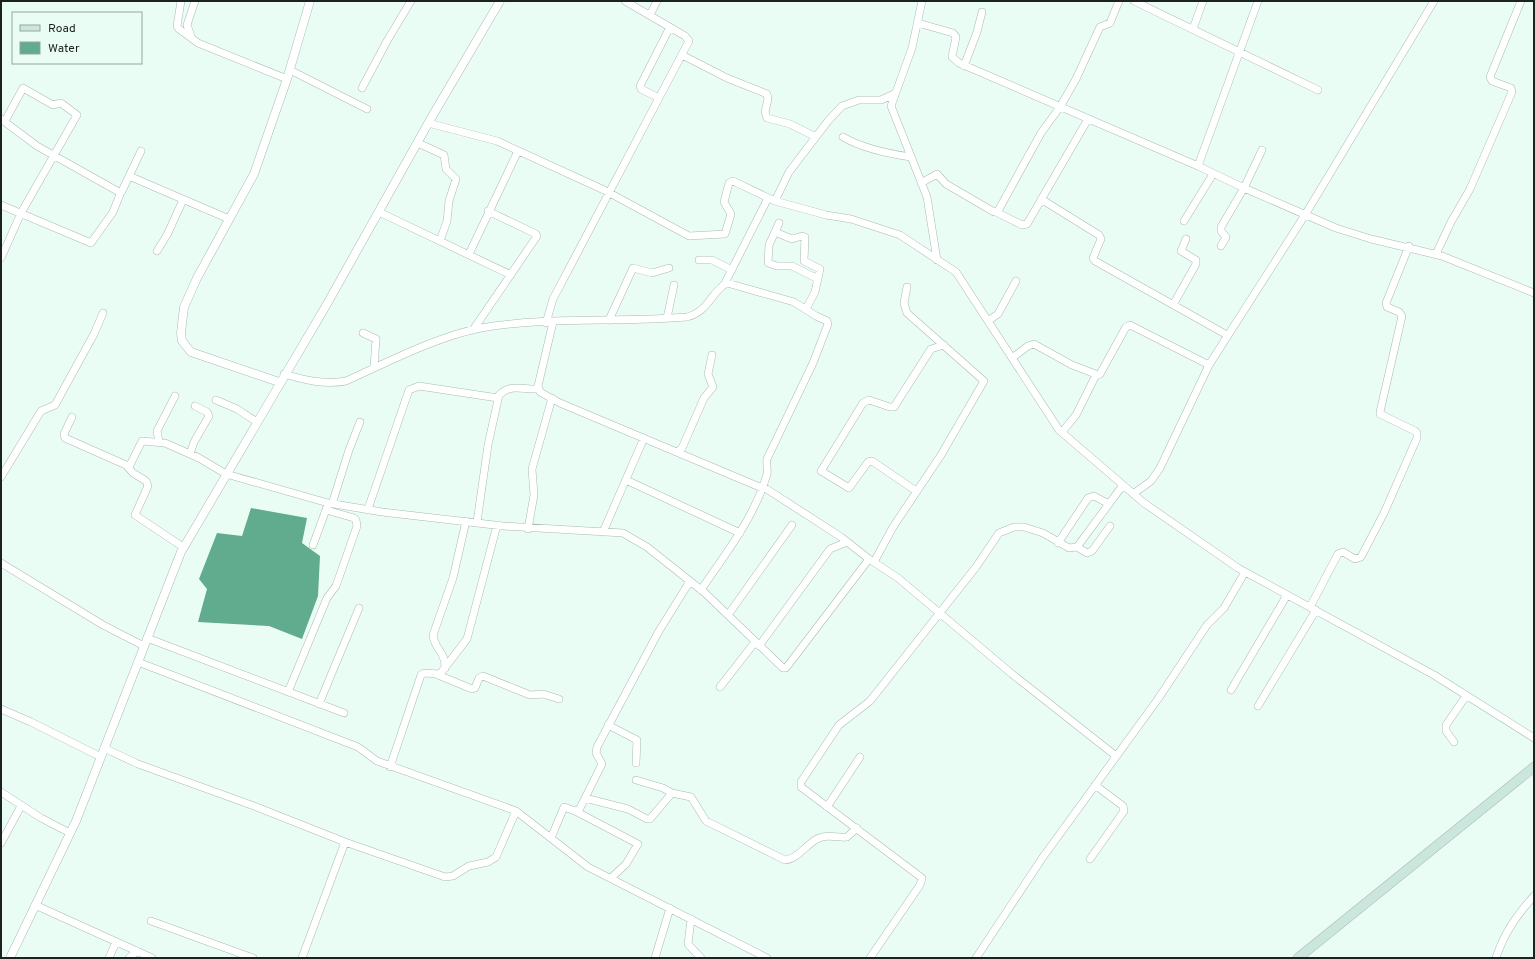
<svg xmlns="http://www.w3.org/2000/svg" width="1535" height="959" font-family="Overpass,sans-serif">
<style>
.water{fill:#61ab8e}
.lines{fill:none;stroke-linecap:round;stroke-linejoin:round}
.minor-casing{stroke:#a9bbb3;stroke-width:8}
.tertiary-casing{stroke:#a9bbb3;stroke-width:9}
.secondary-casing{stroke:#a9bbb3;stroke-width:10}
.minor{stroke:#fff;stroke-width:7}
.tertiary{stroke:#fff;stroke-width:8}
.secondary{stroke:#cbe7dd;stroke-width:9}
</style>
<rect width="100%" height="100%" fill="#eafdf4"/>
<!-- water -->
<path class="water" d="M 251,508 L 307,518 L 302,543 L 320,556 L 318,596 L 302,639 L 269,626 L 198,622 L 207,589 L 199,579 L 217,533 L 242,536 Z"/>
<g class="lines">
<!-- minor casing -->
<g class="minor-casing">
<path id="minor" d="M 181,1 L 177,26 L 179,29 L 198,43 L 287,79
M 922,1 L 912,48 L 891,106 L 927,197 L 937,260
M 1134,1 L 1318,90
M 1258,1 L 1198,166 L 1244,188 L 1336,228 L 1371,239 L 1442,256 L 1534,293
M 650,15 L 657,1
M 918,23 L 953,33 L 956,37 L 952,57 L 959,63 L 1198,166
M 1193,29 L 1203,1
M 191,36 L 187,25 L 195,1
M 682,55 L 727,78 L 767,94 L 768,99 L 765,112 L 767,118 L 790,124 L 816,137
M 964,66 L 977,32 L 982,12
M 290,70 L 367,109
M 362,88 L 387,41 L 411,1
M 659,98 L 641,89 L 640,86 L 670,27
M 1,119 L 37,146 L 119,192 L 122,191 L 141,151
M 428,123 L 497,141 L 604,190 L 689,236 L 725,234 L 731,214 L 724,202 L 729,183 L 733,181 L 775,201 L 826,215 L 851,219 L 900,235 L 956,272 L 1059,430 L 1144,503 L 1238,568 L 1434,675 L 1534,738
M 843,137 C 862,148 890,154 911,157
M 418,143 L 444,155 L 446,169 L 456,179 L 449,201 L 447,221 L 440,241
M 129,176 L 229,219
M 921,183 L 937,174 L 946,184 L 994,212 L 998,211 L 1041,133 L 1060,107 L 1076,79 L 1100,27 L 1110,23 L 1119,1
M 1041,199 L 1099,235 L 1101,239 L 1093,258 L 1095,261 L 1227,335
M 775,201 L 789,172 L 828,121 L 842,106 L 859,100 L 881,100 L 894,94
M 1,205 L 91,243 L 113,212 L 121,192
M 379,212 L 511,275
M 996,212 L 1022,225 L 1027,224 L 1088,119
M 1184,221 L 1213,174
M 779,223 L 769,245 L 768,263 L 777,266 L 792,266 L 818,279
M 775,232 L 792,239 L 802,236 L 805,237 L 804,261 L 820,269 L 815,292 L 806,309
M 1221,246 L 1226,237 L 1221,231 L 1221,227 L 1244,188 L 1262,150
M 157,251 L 167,235 L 183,200
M 469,254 L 518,151
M 1436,254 L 1451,222 L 1470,189 L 1512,92 L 1511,88 L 1492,81 L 1490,77 L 1521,1
M 1,258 L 21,213 L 77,115 L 61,103 L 53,105 L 23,88 L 5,121
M 699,260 L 712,260 L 732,270
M 724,285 L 768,198
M 1173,305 L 1196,264 L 1196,260 L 1181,251 L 1186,239
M 667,318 L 674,285
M 609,320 L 633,268 L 652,273 L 669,268
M 988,321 L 998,314 L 1016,281
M 553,322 L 538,386 L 540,392 L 560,403 L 762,488
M 546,323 L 553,299 L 689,41 L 685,36 L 625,1
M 473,330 L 537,236 L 536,234 L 488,211
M 363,333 L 376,339 L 374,368
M 1012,358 L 1028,346 L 1034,344 L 1072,365 L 1098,375 L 1100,374 L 1126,327 L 1130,325 L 1209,365
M 284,374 C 304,380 325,385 346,381 C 386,363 438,336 481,328 C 549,316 619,323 687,317 C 710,311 711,291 727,283 L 794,302 L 816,316 L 827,321 L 828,324 L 813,363 L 767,459 C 766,464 768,469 767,474 C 755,517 725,554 701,590
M 216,400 L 237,409 L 257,422
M 72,417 L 64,434 L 65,438 L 126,465 L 133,473 L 146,481 L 148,486 L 135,515 L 183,547
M 1062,432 L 1076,415 L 1096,375
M 159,442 L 157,431 L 175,396
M 677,452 L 682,448 L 704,398 L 713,387 L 708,374 L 712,355
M 190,454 L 194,442 L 209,416 L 207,412 L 195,406
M 129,467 L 142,441 L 165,443 L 199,458 L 226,474 L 328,503 L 382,512 L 503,526 L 623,533 L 647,547 L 705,593 L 783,668 L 786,668 L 869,559
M 1,477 L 41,411 L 55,405 L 94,334 L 103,313
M 626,480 L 740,533
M 762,486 L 841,537 L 869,559 L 898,578 L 1012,674 L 1116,756
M 916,491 L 872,461 L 868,462 L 849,488 L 821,471 L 863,403 L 869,400 L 890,407 L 894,407 L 931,349 L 944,345
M 1133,494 L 1151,481 L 1160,468 L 1209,365 L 1305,215 L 1434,1
M 332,504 L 349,450 L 360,422
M 368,509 L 409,390 L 419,386 L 498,398
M 477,522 L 488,445 L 499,395 C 511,383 524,390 538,389
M 528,529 L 534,495 L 532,469 L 552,398
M 603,532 L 644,438
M 1058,543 L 1088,498 L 1094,496 L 1109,504
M 313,545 L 327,507
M 1077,547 L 1087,553 L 1092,551 L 1110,526
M 874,562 L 893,527 L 941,455 L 984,381 L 907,313 L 904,303 L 907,287
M 1,563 L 103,625 L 144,646
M 1310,607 L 1338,554 L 1343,552 L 1355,559 L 1361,557 L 1384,513 L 1417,438 L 1417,433 L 1415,431 L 1380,414 L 1380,412 L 1402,316 L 1399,312 L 1387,307 L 1386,303 L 1409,246
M 728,615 L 792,525
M 147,638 L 344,713
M 759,646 L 830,549 L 847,542
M 138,662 L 358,747 L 377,761 L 516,811 L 588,867 L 767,958
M 445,668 C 445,650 435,651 433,635 L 453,578 L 466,521
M 438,675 L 472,689 L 475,688 L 479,678 L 483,676 L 530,695 L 543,694 L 559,699
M 720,687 L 755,642
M 1231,690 L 1287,595
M 288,692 L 327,598 L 336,586 L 357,526 L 356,520 L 354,518 L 326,510
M 319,704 L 359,608
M 1258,706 L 1316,610
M 1,709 L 31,722 L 101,757
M 608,725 L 637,740 L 636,763
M 1454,742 L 1446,731 L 1446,725 L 1466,696
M 104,748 L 138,764 L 254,806 L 345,842 L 445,877 L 453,876 L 469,866 L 488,862 L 496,857 L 516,811
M 390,767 L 421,675 L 424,673 L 440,674 L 467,639 L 497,525
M 636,780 L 663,788 L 672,793
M 1,792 L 41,818 L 70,833
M 585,798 L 628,809 L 647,819 L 650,819 L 672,793 L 691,797 L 706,821 L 785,860 C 797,860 807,843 819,838 C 829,834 837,838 847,837 L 857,828
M 827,807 L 860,757
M 577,812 L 638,844 L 626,864 L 611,878
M 551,838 L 564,807 L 575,811 L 579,810 L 602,764 L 596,753 L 597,747 L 659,631 L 690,581
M 1,843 L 21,806
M 1090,859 L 1124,811 L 1123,806 L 1095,785
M 35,905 L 152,958
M 691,919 L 688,944 L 701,958
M 151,921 L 253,958
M 109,958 L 116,942
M 129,958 L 137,951
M 302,958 L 345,842
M 655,958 L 670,908
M 870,958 L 920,885 L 922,878 L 801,787 L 801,782 L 839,725 L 870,701 L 976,567 L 999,533 L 1014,527 L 1024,527 L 1043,533 L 1069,548 L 1077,547 L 1123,485
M 976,958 L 1043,857 L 1158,699 L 1207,625 L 1224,608 L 1245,572
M 1496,958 C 1504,933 1517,915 1534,896"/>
</g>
<!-- tertiary casing -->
<g class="tertiary-casing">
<path id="tertiary" d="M 279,382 L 191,352 L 182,341 L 181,333 L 184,307 L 197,278 L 254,174 L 287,79 L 310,1
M 10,958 L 76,821 L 181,552 L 327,304 L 430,120 L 500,1"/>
</g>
<!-- secondary casing -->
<g class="secondary-casing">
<path id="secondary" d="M 1298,958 L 1534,767"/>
</g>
<!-- minor -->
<use href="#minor" class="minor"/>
<!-- tertiary -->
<use href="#tertiary" class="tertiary"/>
<!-- secondary -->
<use href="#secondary" class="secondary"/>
</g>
<!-- border -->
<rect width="1535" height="959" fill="none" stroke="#1b221f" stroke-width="4"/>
<!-- legend -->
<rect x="12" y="12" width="130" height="52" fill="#eafdf4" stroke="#97a59f"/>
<rect x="20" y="25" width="20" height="6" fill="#cbe7dd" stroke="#97a59f"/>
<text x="48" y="32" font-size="12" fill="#1b221f">Road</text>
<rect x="20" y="42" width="20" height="12" fill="#61ab8e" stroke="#97a59f"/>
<text x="48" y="52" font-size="12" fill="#1b221f">Water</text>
</svg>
